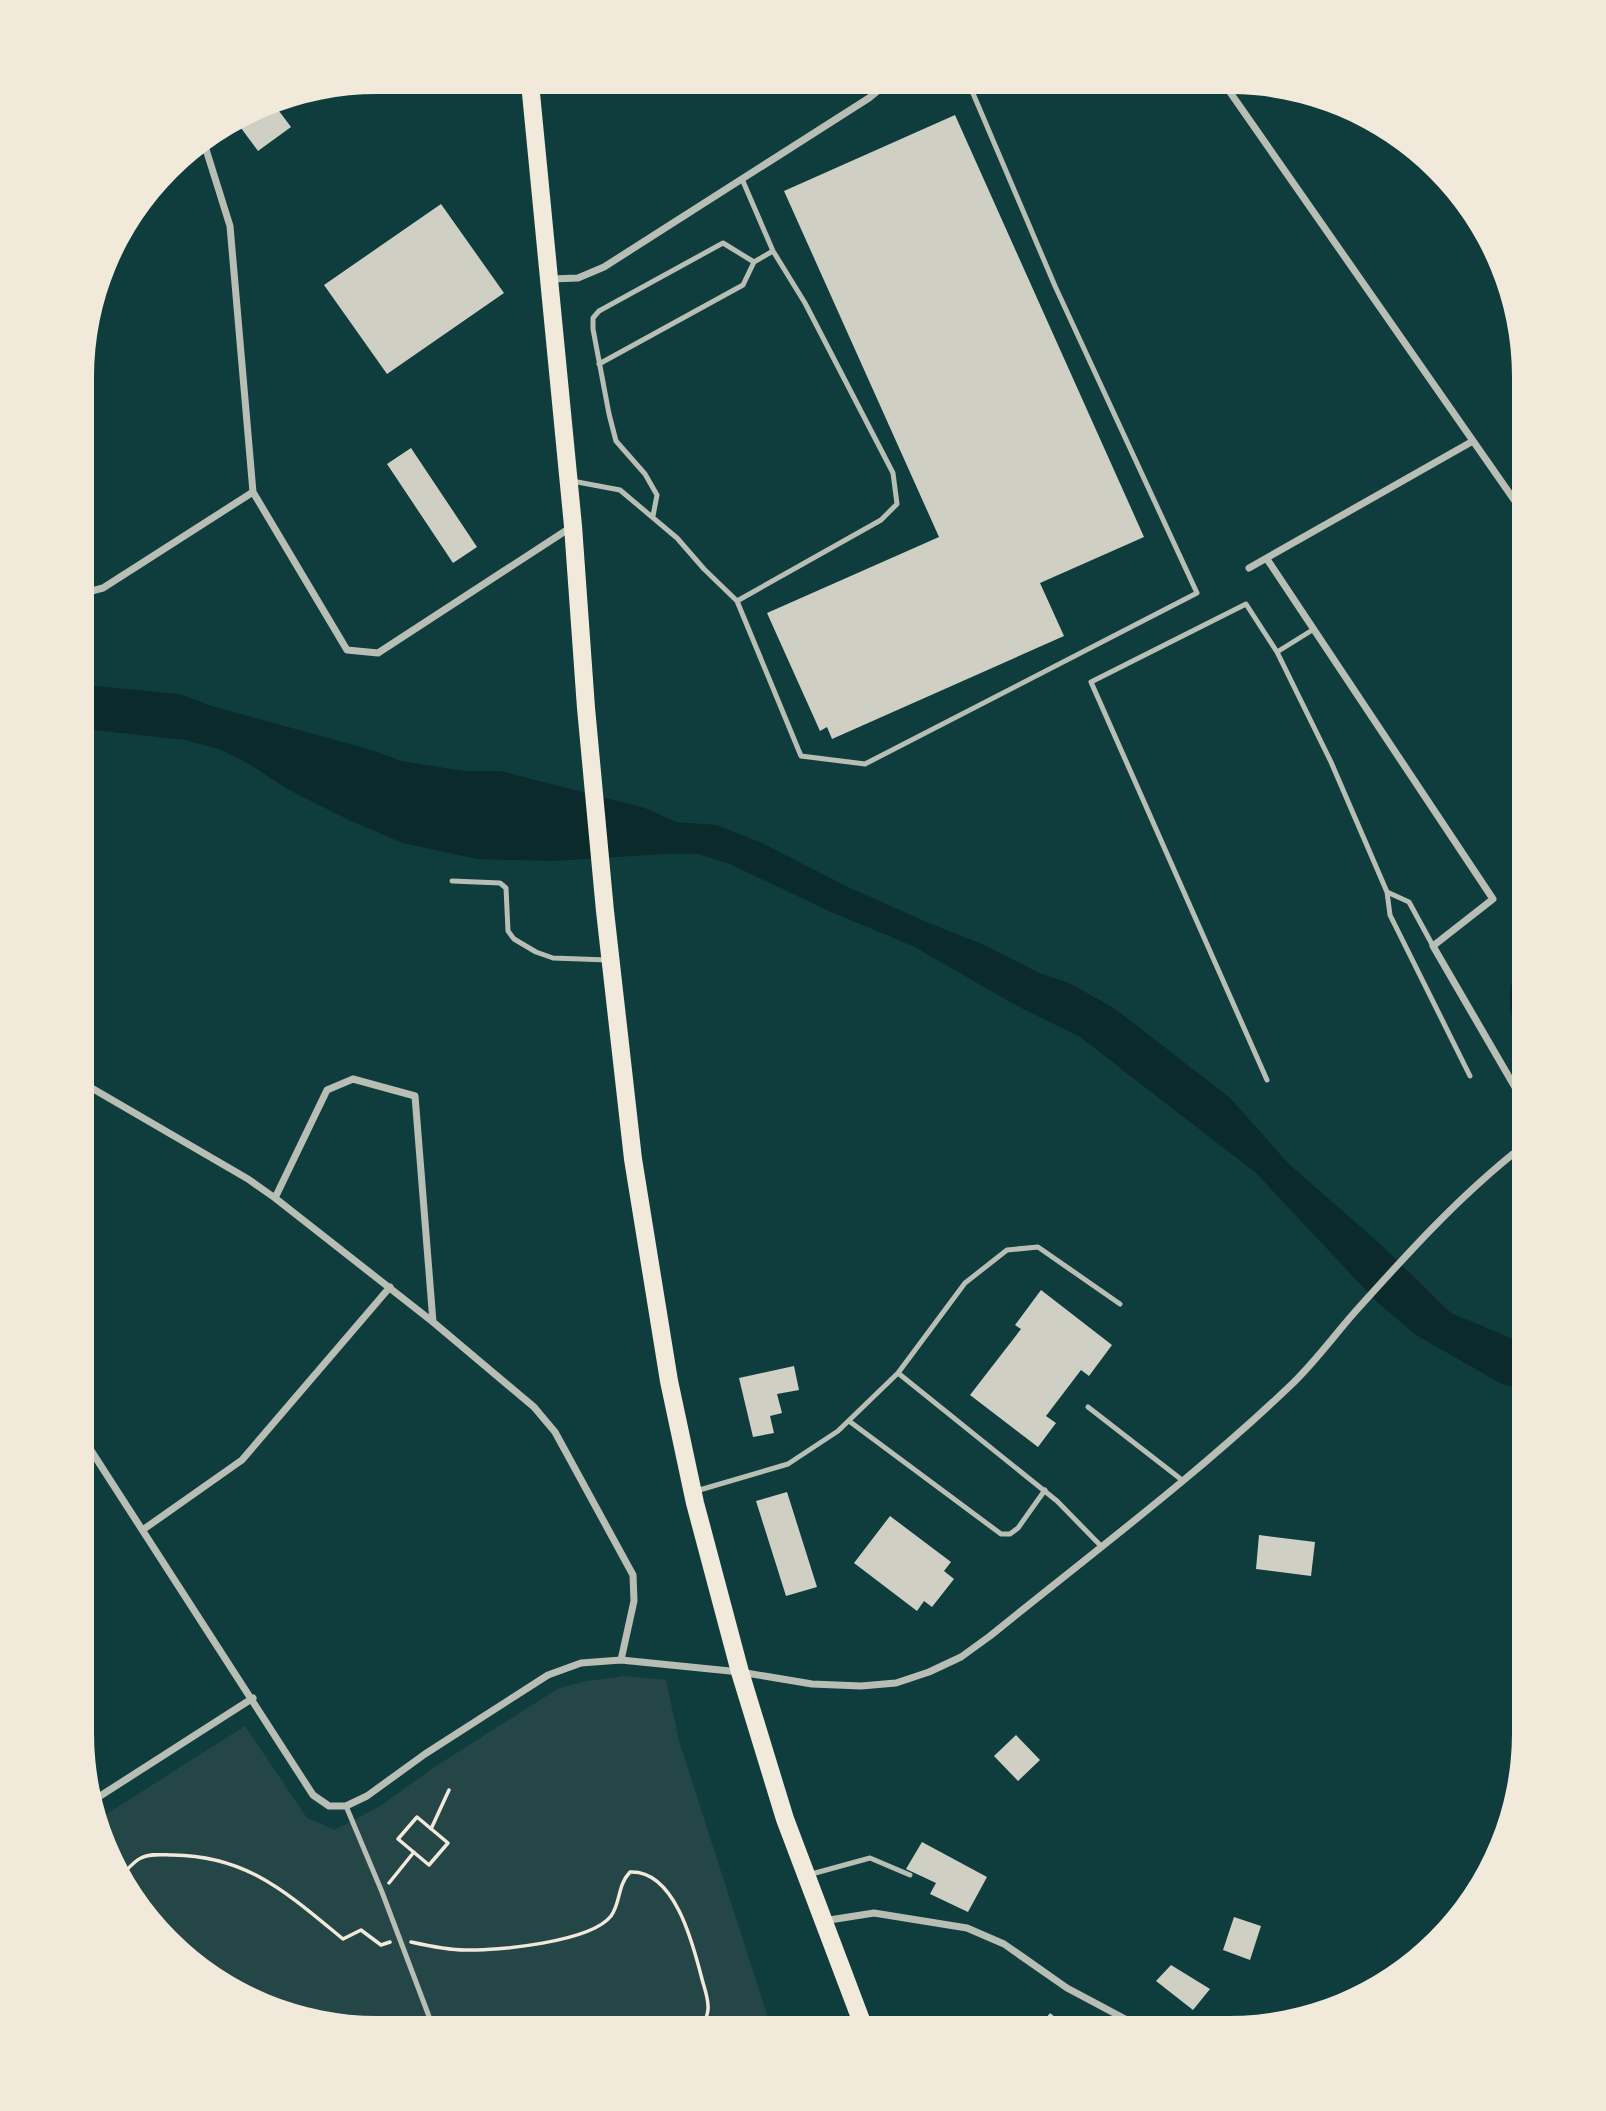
<svg xmlns="http://www.w3.org/2000/svg" width="1606" height="2111" font-family="'PT Sans',sans-serif">
<style>
.green{fill:#244646}
.water{fill:#0a2a2b}
.lines{fill:none;stroke-linecap:round;stroke-linejoin:round}
.stream{stroke:#0a2a2b;stroke-width:5}
.building{fill:#cfcfc3}
.path{stroke:#f1e9da;stroke-width:3.5}
.service{stroke:#b8beb3;stroke-width:5}
.minor{stroke:#b8beb3;stroke-width:7}
.primary{stroke:#f1e9da;stroke-width:18}
</style>
<rect width="100%" height="100%" fill="#0f3d3e"/>
<!-- green -->
<path class="green" d="M 625,1676 L 666,1680 L 679,1741 L 771,2027 L 340,2026 L 213,1979 L 156,1928 L 113,1864 L 102,1817 L 245,1726 L 307,1818 L 335,1830 L 380,1806 L 433,1768 L 559,1688 L 587,1681 Z"/>
<!-- water -->
<path class="water" d="M 84,685 L 179,694 L 215,707 L 365,748 L 402,761 L 464,771 L 500,771 L 645,808 L 676,822 L 717,825 L 762,843 L 850,888 L 929,923 L 982,944 L 1039,973 L 1069,983 L 1114,1008 L 1230,1098 L 1289,1164 L 1379,1243 L 1451,1313 L 1523,1343 L 1523,1390 L 1500,1383 L 1416,1335 L 1377,1302 L 1256,1173 L 1080,1037 L 1019,1007 L 913,946 L 831,912 L 730,864 L 698,854 L 664,854 L 552,861 L 477,859 L 403,843 L 351,821 L 289,790 L 249,764 L 219,749 L 185,740 L 84,729 Z"/>
<g class="lines">
<!-- stream -->
<path class="stream" d="M 1523,1037 C 1508,1013 1509,984 1523,961"/>
</g>
<!-- building -->
<path class="building" d="M 273,103 L 291,127 L 258,151 L 238,124 Z
M 955,115 L 1144,537 L 1040,583 L 1064,636 L 832,739 L 827,727 L 820,731 L 767,613 L 939,537 L 784,191 Z
M 441,204 L 504,293 L 387,374 L 324,285 Z
M 411,448 L 477,547 L 453,563 L 387,464 Z
M 1041,1290 L 1112,1345 L 1089,1376 L 1081,1370 L 1046,1416 L 1056,1423 L 1038,1447 L 970,1395 L 1021,1329 L 1015,1325 Z
M 794,1366 L 799,1390 L 777,1394 L 782,1413 L 770,1416 L 774,1433 L 753,1437 L 739,1378 Z
M 787,1492 L 817,1587 L 786,1596 L 756,1501 Z
M 890,1516 L 951,1562 L 944,1571 L 954,1579 L 932,1607 L 924,1601 L 917,1611 L 854,1563 Z
M 1259,1535 L 1315,1542 L 1311,1576 L 1256,1569 Z
M 1016,1735 L 1040,1760 L 1018,1781 L 994,1756 Z
M 922,1842 L 987,1877 L 968,1912 L 930,1894 L 936,1883 L 906,1869 Z
M 1234,1917 L 1261,1926 L 1250,1960 L 1223,1950 Z
M 1171,1965 L 1210,1989 L 1193,2010 L 1156,1981 Z
M 1050,2013 L 1069,2028 L 1038,2028 Z"/>
<g class="lines">
<!-- path -->
<path class="path" d="M 417,1817 L 448,1843 L 429,1865 L 398,1839 Z
M 431,1829 L 449,1790
M 121,1876 C 127,1870 134,1861 141,1858 C 150,1853 163,1855 173,1855 C 248,1856 287,1893 343,1939 L 361,1930 L 381,1945 L 390,1942
M 389,1883 L 414,1852
M 411,1942 C 429,1946 447,1950 465,1950 C 497,1951 591,1942 611,1916 C 621,1902 617,1886 630,1872 C 675,1870 693,1944 702,1979 C 704,1987 708,1997 708,2006 C 709,2012 705,2021 703,2027"/>
<!-- service -->
<path class="service" d="M 599,364 L 743,285 L 754,262 L 773,251
M 572,481 L 620,490 L 677,538 L 704,569 L 737,601 L 881,520 L 897,504 L 893,473 L 805,303 L 773,251 L 742,179
M 653,516 L 657,495 L 645,474 L 616,441 L 609,414 L 593,329 L 593,318 L 599,311 L 723,243 L 754,262
M 737,601 L 801,756 L 865,764 L 1197,593 L 1055,286 L 969,84
M 1277,652 L 1331,762 L 1387,892 L 1409,902 L 1433,946
M 452,881 L 500,883 L 506,888 L 508,931 L 514,939 L 536,952 L 553,958 L 608,960
M 1387,892 L 1390,915 L 1470,1076
M 1267,1080 L 1091,682 L 1246,604 L 1277,652 L 1314,629
M 1088,1407 L 1182,1480
M 849,1421 L 1001,1534 L 1010,1534 L 1018,1528 L 1045,1490
M 696,1491 L 788,1464 L 838,1431 L 898,1373
M 1101,1546 L 1057,1501 L 898,1373 L 965,1283 L 1007,1250 L 1038,1247 L 1120,1304
M 346,1806 L 382,1892 L 433,2027
M 808,1875 L 870,1858 L 910,1875"/>
<!-- minor -->
<path class="minor" d="M 1225,85 L 1524,514
M 204,143 L 230,226 L 253,492 L 347,650 L 378,653 L 573,526
M 551,279 L 578,278 L 604,267 L 869,98 L 886,84
M 1267,559 L 1493,899 L 1433,946 L 1523,1101
M 1249,568 L 1473,441
M 84,593 L 103,588 L 253,492
M 83,1083 L 248,1179 L 275,1198 L 433,1322 L 534,1407 L 555,1432 L 633,1575 L 634,1601 L 621,1660
M 275,1198 L 327,1090 L 353,1079 L 415,1096 L 433,1322
M 83,1438 L 313,1795 L 329,1806 L 346,1806 L 367,1796 L 425,1754 L 548,1675 L 581,1663 L 621,1660 L 740,1672 L 812,1684 L 861,1686 L 896,1683 L 929,1672 L 961,1657 L 990,1636 C 1091,1554 1197,1475 1291,1385 C 1314,1363 1333,1337 1354,1313 C 1407,1254 1460,1195 1523,1146
M 144,1529 L 242,1460 L 390,1287
M 97,1798 L 253,1698
M 823,1921 L 874,1913 L 967,1928 L 1004,1944 L 1067,1988 L 1144,2029"/>
<!-- primary -->
<path class="primary" d="M 530,83 L 573,526 L 586,708 L 605,911 L 633,1159 L 669,1381 L 695,1503 L 740,1672 L 785,1819 L 864,2028"/>
</g>
<!-- crop -->
<path d="M0 0H1606V2111H0ZM377 94H1229A283 283 0 0 1 1512 377V1733A283 283 0 0 1 1229 2016H377A283 283 0 0 1 94 1733V377A283 283 0 0 1 377 94Z" fill="#f1e9da" fill-rule="evenodd"/>
</svg>
